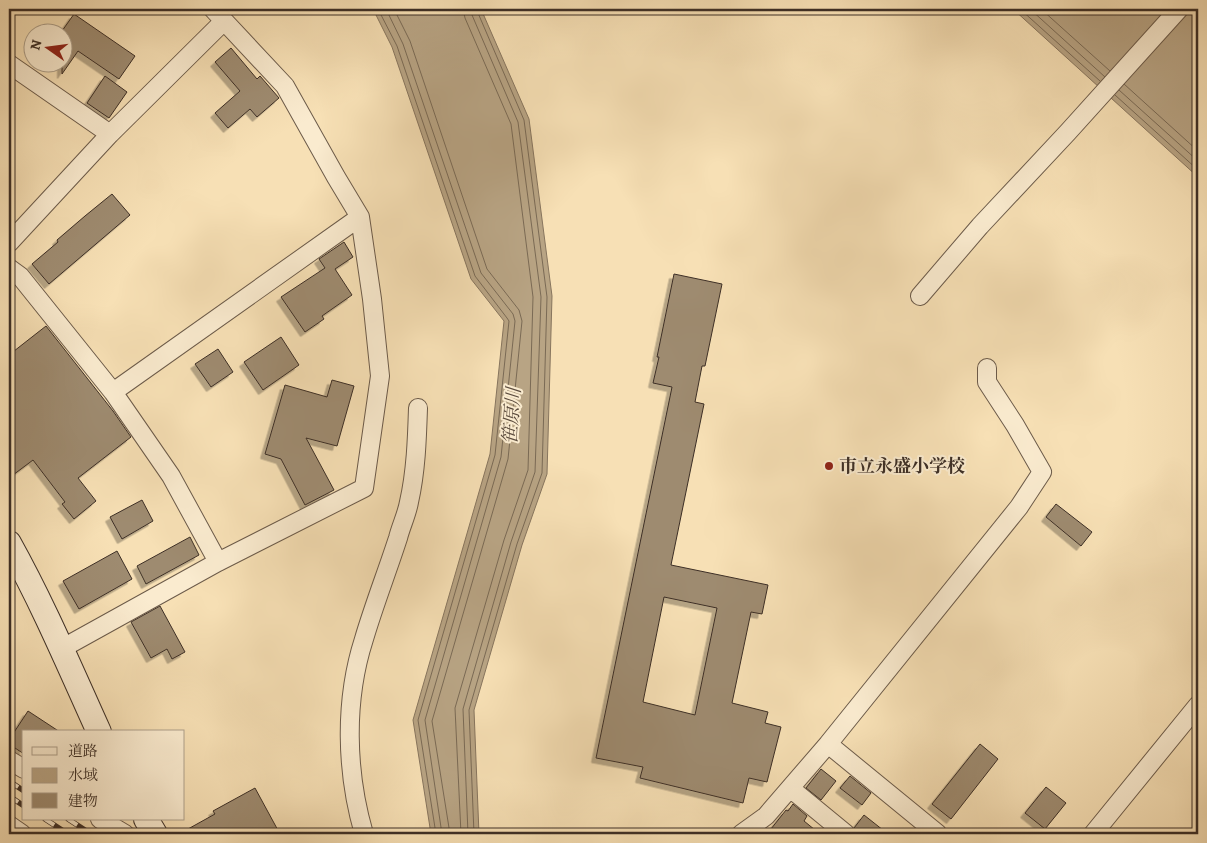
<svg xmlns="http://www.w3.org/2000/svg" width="1207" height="843" font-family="Alegreya,'Noto Serif JP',serif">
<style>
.water{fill:#b8a484;stroke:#87755e}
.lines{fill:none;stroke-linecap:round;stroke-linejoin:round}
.shore{stroke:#7a6a55;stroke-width:1}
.building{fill:#9e8b70;stroke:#3d2f26;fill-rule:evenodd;filter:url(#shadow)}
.street-casing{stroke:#6c5b4a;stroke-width:20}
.secondary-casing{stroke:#3d2f26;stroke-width:26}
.street{stroke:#faebcf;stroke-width:18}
.secondary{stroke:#faebcf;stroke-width:24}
.rail-casing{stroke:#3d2f26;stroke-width:5.5}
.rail{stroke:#faebcf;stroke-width:4;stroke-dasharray:11;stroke-linecap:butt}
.poi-dot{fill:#8f2418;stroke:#faebcf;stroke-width:2}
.labels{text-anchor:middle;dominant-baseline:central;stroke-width:4;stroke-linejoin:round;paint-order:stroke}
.poi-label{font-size:18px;font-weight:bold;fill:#3d2f26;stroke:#faebcf;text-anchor:start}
.water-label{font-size:19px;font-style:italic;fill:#5c4c3e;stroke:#faebcf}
</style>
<defs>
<filter id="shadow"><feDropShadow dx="-4.5" dy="4.5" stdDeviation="0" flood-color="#0004"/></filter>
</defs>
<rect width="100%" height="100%" fill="#f7e0b5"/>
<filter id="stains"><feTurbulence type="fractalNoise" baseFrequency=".004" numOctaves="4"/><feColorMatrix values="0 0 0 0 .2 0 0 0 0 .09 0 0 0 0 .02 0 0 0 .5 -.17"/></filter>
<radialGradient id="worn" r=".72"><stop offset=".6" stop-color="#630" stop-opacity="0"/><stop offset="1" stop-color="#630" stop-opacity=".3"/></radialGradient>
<!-- water -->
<path class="water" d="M 373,9 L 481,9 L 529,119 L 552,296 L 547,474 L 522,545 L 474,710 L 479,834 L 431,834 L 413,720 L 490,454 L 504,321 L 471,279 L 392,47 Z
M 1013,9 L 1198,9 L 1198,177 Z"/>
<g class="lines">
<!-- shore -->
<path class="shore" d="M 378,9 L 397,46 L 475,276 L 507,318 L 509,321 L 495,455 L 418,720 L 436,834
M 386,9 L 403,44 L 481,273 L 513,314 L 515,321 L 501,457 L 425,720 L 442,834
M 394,9 L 410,41 L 487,269 L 519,310 L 522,321 L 508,459 L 432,721 L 450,834
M 1020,9 L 1100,81
M 1030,9 L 1105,77
M 1041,9 L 1110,71
M 1124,84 L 1198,151
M 1119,90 L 1198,161
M 1115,95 L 1198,170
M 461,834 L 455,708 L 504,540 L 528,470 L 533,297 L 511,124 L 465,18 L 463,9
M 468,834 L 463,709 L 511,542 L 535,472 L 541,297 L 518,122 L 472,15 L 471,9
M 474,834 L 469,710 L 517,544 L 542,473 L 547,297 L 524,120 L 478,13 L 477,9"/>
</g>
<!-- building -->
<path class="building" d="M 74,14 L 135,56 L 119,79 L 78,51 L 62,74 L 62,31 Z
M 231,48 L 257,79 L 260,76 L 279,98 L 257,117 L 250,109 L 228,128 L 215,113 L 240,91 L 215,62 Z
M 105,76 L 127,92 L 109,118 L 87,103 Z
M 112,194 L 130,215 L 49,284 L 32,264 L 58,242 L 57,240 L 85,216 Z
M 344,242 L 353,257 L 335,269 L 352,295 L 322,316 L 324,319 L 305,332 L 281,297 L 325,268 L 319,259 Z
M 674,274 L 722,284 L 705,366 L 702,366 L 695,402 L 704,404 L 671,565 L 768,585 L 762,614 L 751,612 L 732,703 L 768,712 L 765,723 L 781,727 L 767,782 L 749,778 L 743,803 L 640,778 L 643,767 L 596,758 L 672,387 L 653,383 L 659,357 L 657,357 ZM 664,597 L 717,608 L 695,715 L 643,702 Z
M 46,326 L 113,411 L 131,437 L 78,478 L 96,501 L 74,519 L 62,504 L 65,502 L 33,460 L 9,478 L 9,355 Z
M 281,337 L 299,365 L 263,390 L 244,362 Z
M 218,349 L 233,372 L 211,387 L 195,364 Z
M 332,380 L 354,386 L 337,446 L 306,438 L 334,490 L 305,505 L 281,459 L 265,454 L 285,385 L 327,397 Z
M 142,500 L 153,521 L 122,539 L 110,517 Z
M 1056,504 L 1092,532 L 1081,546 L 1046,517 Z
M 190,537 L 199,555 L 146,584 L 137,566 Z
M 117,551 L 132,579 L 79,609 L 63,581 Z
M 160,606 L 185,652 L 172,659 L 167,649 L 151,658 L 131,622 Z
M 28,711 L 60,732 L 24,732 L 24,754 L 9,744 L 9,740 Z
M 980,744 L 998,759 L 951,819 L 932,804 Z
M 821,769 L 836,781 L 821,800 L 806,788 Z
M 850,776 L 871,793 L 862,805 L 840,788 Z
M 1046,787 L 1066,803 L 1045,829 L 1025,813 Z
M 255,788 L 280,834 L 179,834 L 215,814 L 213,811 Z
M 793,804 L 807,816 L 804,821 L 820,834 L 767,834 L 786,810 L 788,811 Z
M 864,815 L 888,834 L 856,834 L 854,828 Z"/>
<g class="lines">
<!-- street casing -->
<g class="street-casing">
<path id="street" d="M 9,64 L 110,134
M 9,243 L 110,134 L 224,21
M 9,268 L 20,276 L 113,392 L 171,476 L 218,562
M 920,296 L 980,226 L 1068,132 L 1179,9
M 113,392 L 360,217
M 61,649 L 218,562 L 364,488 L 380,376 L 372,299 L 360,217 L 336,177 L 285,86 L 213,9
M 828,744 L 938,834
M 9,760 L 24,769
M 790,788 L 846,834
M 100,819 L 125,834
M 9,825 L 22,834
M 364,834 C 346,772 344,701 364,639 C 374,605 387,572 398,538 C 401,526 407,514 409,502 C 416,471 417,439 418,408
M 741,834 L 766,816 L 828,744 L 1019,507 L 1042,472 L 1015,425 L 987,382 L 987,368
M 1093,834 L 1198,705"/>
</g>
<!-- secondary casing -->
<g class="secondary-casing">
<path id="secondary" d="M 9,543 C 43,604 70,668 99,732
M 146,819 L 155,834"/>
</g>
<!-- street -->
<use href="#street" class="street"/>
<!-- secondary -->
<use href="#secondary" class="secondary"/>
<!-- rail casing -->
<g class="rail-casing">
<path id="rail" d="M 9,781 L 24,791
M 9,796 L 24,806
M 45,819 L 68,834
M 68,819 L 91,834"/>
</g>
<!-- rail -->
<use href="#rail" class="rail"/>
</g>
<!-- markers -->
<circle class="poi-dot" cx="829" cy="466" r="5"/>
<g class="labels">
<!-- poi labels -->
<g class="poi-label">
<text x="839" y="466">市立永盛小学校</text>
</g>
<!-- water labels -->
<g class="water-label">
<text transform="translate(512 416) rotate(-86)">笹原川</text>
</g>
</g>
<!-- margin -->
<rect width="1207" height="843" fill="none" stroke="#f7e0b5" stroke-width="30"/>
<rect x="10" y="10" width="1187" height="823" fill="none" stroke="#3d2f26" stroke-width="2.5"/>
<rect x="15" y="15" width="1177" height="813" fill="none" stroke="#3d2f26"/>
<!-- legend -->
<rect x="22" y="730" width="162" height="90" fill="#faebcf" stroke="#aea08b"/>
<rect x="32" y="747" width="25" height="8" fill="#faebcf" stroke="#aea08b"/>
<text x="68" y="756" font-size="15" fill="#3d2f26">道路</text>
<rect x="32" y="768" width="25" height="15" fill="#b8a484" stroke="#aea08b"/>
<text x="68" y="780" font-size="15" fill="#3d2f26">水域</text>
<rect x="32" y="793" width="25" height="15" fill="#9e8b70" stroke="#aea08b"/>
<text x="68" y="806" font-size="15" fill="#3d2f26">建物</text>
<!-- north arrow -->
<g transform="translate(48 48) rotate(284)"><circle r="24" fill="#faebcf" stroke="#aea08b"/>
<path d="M0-4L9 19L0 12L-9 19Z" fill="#8f2418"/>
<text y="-8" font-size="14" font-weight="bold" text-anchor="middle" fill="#3d2f26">N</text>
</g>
<rect width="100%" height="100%" filter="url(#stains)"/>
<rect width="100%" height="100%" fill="url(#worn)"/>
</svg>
